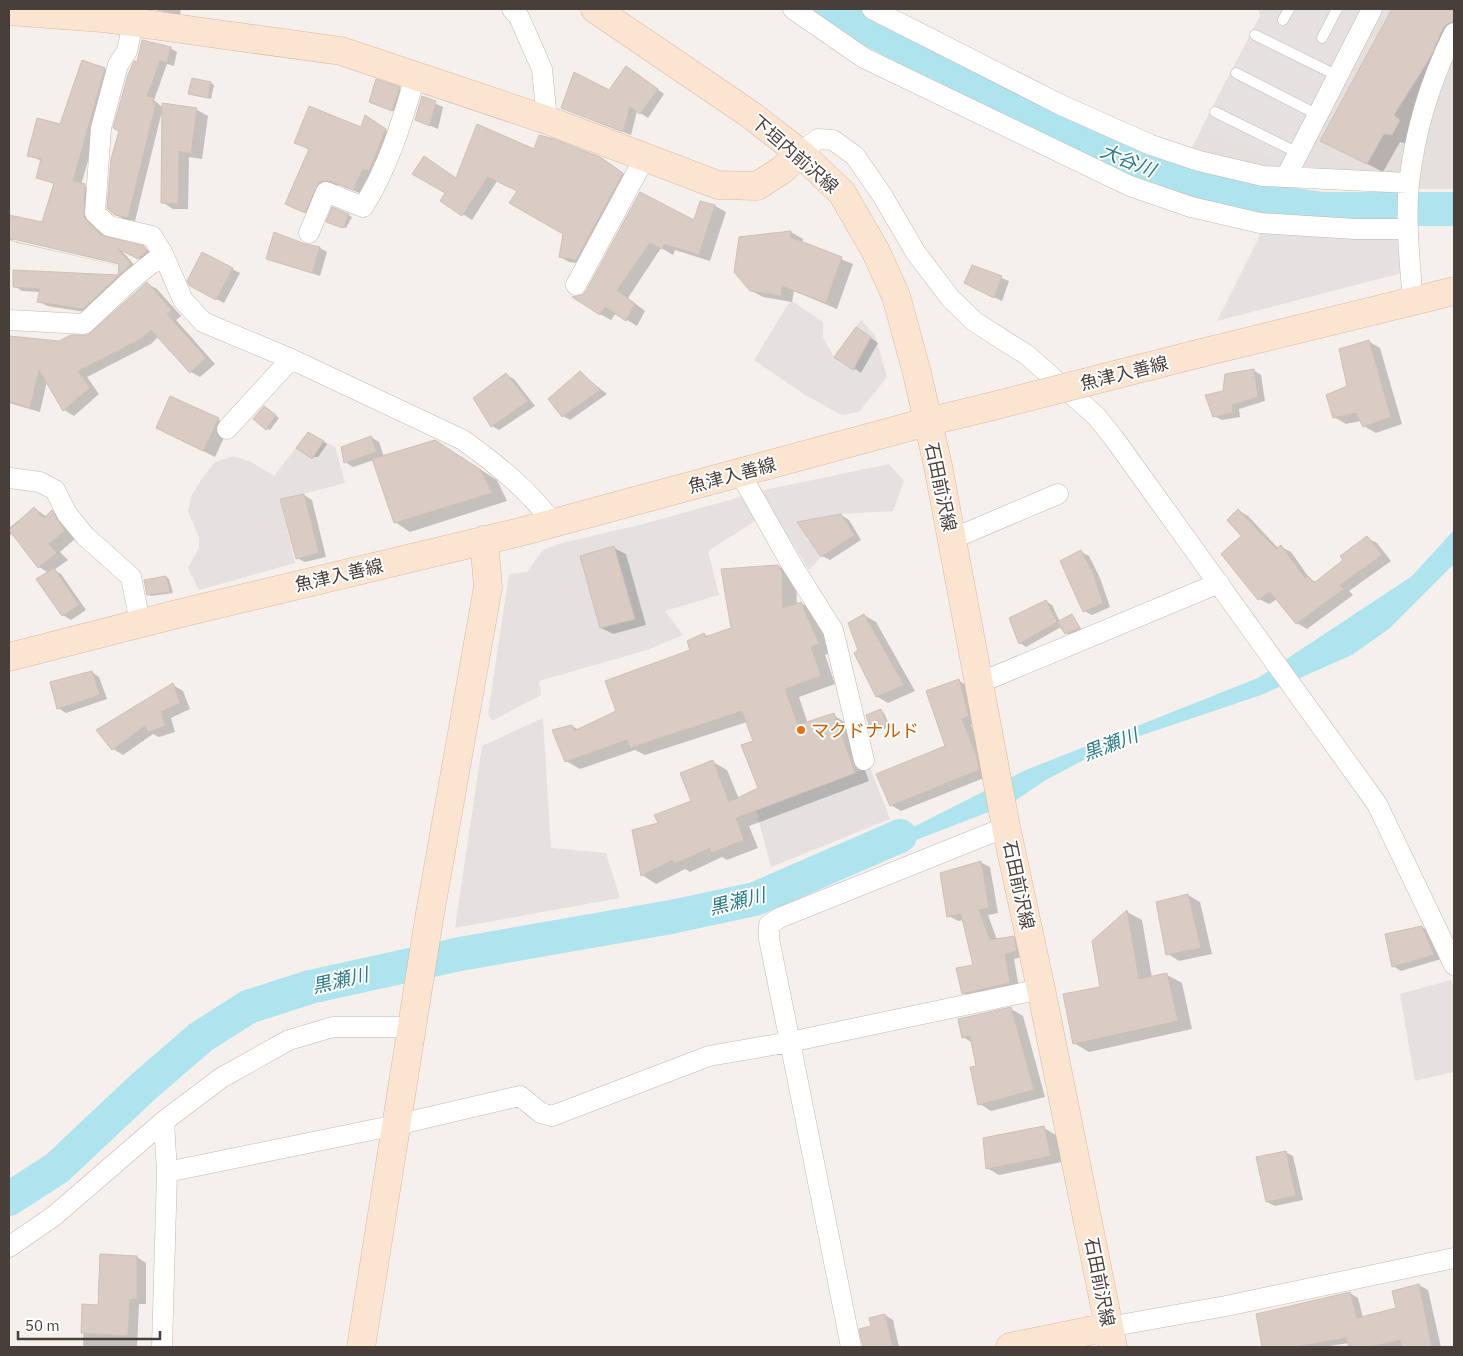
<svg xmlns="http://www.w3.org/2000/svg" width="1463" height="1356" font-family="'IBM Plex Sans','Noto Sans JP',sans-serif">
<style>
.industrial{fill:#e5dfdd}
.parking{fill:#e4e1e0}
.water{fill:#ade4ed}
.shadow{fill:#0003;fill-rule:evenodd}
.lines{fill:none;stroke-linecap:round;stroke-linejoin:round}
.river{stroke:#ade4ed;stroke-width:34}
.building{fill:#d9ccc5;stroke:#d1bfb6}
.lane-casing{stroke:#c3b8b2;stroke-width:11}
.street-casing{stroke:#c3b8b2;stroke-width:21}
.secondary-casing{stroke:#d5b9a1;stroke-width:29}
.lane{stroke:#fff;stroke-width:10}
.street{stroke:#fff;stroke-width:20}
.secondary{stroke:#fce5d0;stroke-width:28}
.secondary-bridge-casing{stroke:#d5b9a1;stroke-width:29;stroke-linecap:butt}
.secondary-bridge{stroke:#fce5d0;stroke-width:28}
.food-dot{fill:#e8710a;stroke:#fff;stroke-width:2}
.labels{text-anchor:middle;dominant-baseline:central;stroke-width:4;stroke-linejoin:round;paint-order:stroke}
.street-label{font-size:18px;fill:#493f3a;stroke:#fff}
.food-label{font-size:18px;fill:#c56008;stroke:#fff;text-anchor:start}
.water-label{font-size:19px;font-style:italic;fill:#2e7b88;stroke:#fff}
</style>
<rect width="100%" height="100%" fill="#f5f0ec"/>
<!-- industrial -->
<path class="industrial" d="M 1258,9 L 1454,9 L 1454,189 L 1395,189 L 1261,170 L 1191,149 L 1260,16 Z"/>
<!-- parking -->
<path class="parking" d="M 1264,9 L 1280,12 L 1282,9 L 1363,9 L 1283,163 L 1201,129 Z
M 1262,231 L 1399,235 L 1402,273 L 1217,321 Z
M 792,301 L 823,322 L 823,337 L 834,357 L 861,320 L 875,335 L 887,377 L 859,412 L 842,415 L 805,395 L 754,360 L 787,306 Z
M 308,432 L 335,447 L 345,483 L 280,500 L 295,563 L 199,590 L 188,568 L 199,548 L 199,537 L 188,511 L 191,497 L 201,480 L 215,462 L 234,456 L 251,462 L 274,476 Z
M 889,464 L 904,481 L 893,511 L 841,514 L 798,522 L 821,557 L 809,570 L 760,491 Z
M 744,496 L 760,518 L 708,551 L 719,595 L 665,611 L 683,635 L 647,650 L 539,681 L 541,695 L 492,721 L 488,714 L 509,574 L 527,572 L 543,550 L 562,543 L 643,524 Z
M 543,718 L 551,848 L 606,853 L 620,898 L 455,928 L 482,746 Z
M 870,767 L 890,819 L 771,867 L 756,810 Z
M 1451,980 L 1454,986 L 1454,1072 L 1415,1081 L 1400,994 Z"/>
<!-- water -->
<path class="water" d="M 1454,530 L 1454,564 L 1390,628 L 1352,655 L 1261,695 L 1110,746 L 1044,781 L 1012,803 L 799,885 L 1026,770 L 1258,678 L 1412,576 Z"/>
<!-- shadow -->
<path class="shadow" d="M 150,9 L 181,9 L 180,15 Z
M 1393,9 L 1454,9 L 1454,47 L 1446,65 L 1409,124 L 1414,129 L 1407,144 L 1400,142 L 1383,172 L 1321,140 Z
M 170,48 L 177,52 L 174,66 L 167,64 L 154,100 L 163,108 L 163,105 L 197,110 L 208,116 L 202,159 L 189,157 L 188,209 L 173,209 L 162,202 L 162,111 L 135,221 L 123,219 L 116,214 L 120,131 L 129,75 Z
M 627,67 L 664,94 L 648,118 L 637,111 L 631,135 L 562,108 L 609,91 Z
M 104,69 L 113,74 L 81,185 L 93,190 L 91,218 L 95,228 L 109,239 L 144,248 L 153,253 L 147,263 L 121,250 L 139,270 L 92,313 L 47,306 L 39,301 L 41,292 L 22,291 L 14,286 L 14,271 L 119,276 L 120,266 L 14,242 L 9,239 L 9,222 L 10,216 L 43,224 L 54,184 L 38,177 L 42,161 L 28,155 L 61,126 ZM 13,238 L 126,264 L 125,267 L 13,241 Z
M 211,83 L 214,85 L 211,99 L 190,93 Z
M 399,89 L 407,93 L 400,114 L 370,102 Z
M 422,98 L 443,107 L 438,129 L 424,123 Z
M 374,122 L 394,136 L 362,194 L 340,185 L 328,187 L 314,217 L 286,203 L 310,150 L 295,142 L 362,129 Z
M 535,150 L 610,164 L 631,179 L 585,264 L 569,262 L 560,257 L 564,233 L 518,191 L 497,181 L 472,220 L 441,200 L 457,179 Z
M 640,194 L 694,222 L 715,206 L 726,212 L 710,261 L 675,250 L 673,255 L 661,248 L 628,298 L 645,311 L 637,326 L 616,313 L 611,320 L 600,314 L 582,296 L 587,291 Z
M 348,215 L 352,217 L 346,228 L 329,222 Z
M 791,232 L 803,239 L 802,243 L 853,264 L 837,309 L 794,291 L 792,302 L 763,297 L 750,290 L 741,238 Z
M 305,245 L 320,248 L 327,252 L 320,276 L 267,258 Z
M 973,266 L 1009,281 L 1002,301 L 973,287 Z
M 232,269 L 240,273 L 224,303 L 199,290 Z
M 147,284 L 157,289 L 181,316 L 176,320 L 215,364 L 200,377 L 191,372 L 158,337 L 151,344 L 87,377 L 99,394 L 74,416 L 64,410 L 47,381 L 40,412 L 9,403 L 9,337 L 60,342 L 89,336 Z
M 864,333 L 878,343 L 861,373 L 836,357 Z
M 1368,341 L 1380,348 L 1402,424 L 1376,433 L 1364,426 L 1361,421 L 1346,424 L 1334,417 Z
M 1253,370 L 1261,375 L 1265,401 L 1239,409 L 1240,417 L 1222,420 L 1214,416 L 1224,392 Z
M 580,373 L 607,394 L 570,420 L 563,416 Z
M 506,375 L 514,379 L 535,406 L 499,430 L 492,426 Z
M 171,398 L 230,425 L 215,457 L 157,428 Z
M 268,409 L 279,418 L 270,430 L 267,429 Z
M 308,433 L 327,444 L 318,457 L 313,457 Z
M 371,437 L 379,442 L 384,457 L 451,451 L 497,480 L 507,501 L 410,532 L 395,522 L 374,460 L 353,467 L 345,462 Z
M 304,495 L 312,500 L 326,557 L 305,562 L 297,558 Z
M 34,508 L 47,517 L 52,512 L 64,518 L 76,538 L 60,552 L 68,560 L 54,570 L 61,574 L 86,610 L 71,620 L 63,615 L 38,579 L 49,573 L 39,567 L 12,533 L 9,538 L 9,528 Z
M 1238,510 L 1248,516 L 1278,548 L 1281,547 L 1291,552 L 1310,579 L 1316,582 L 1344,561 L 1367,538 L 1377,543 L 1391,561 L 1349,591 L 1353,595 L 1307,629 L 1297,623 L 1277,599 L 1269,604 L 1259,599 Z
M 841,515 L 849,520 L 861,540 L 830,560 L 822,556 Z
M 614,548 L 626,554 L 646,625 L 613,634 L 601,628 Z
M 1081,552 L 1089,556 L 1100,578 L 1110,607 L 1092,615 L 1084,611 Z
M 778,566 L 793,575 L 796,581 L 797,605 L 801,603 L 815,611 L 833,652 L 825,655 L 835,684 L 799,697 L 808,724 L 835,716 L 849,725 L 869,781 L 749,826 L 758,848 L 727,860 L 722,857 L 690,872 L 685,869 L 656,884 L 642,875 L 659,824 L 693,802 L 713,762 L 727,770 L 739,799 L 760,789 L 755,742 L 747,722 L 645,755 L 635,750 L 580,769 L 566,761 L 572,726 L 579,730 L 617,711 L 691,651 L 704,634 L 709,637 L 732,629 Z
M 166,577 L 169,579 L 173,593 L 151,596 L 148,594 Z
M 1046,601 L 1052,605 L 1060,622 L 1072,616 L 1082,630 L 1069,635 L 1061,627 L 1026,647 L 1020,643 Z
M 864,615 L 876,622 L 915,691 L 888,703 L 876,696 L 860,650 Z
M 92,672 L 99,677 L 107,699 L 66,713 L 58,708 Z
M 958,680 L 969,687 L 979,722 L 971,725 L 987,764 L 989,776 L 901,811 L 891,805 L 947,747 Z
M 173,685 L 183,691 L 190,709 L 171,718 L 175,732 L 159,737 L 153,734 L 123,755 L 113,749 L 98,731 Z
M 881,711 L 884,713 L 890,727 L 875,732 L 872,731 Z
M 980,862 L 990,867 L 998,913 L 988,915 L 997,940 L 1013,937 L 1023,943 L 1025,956 L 1014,959 L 1019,988 L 972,998 L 963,993 L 975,966 L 964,920 L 958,921 L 949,916 Z
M 1188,895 L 1200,902 L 1212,954 L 1179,961 L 1168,954 Z
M 1127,912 L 1142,920 L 1152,978 L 1167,975 L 1182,983 L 1192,1029 L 1089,1052 L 1074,1043 L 1101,988 L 1094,941 Z
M 1422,927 L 1429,931 L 1441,959 L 1401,971 L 1393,966 Z
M 1011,1009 L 1023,1016 L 1045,1097 L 991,1111 L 980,1104 L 978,1067 L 973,1043 L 963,1037 Z
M 1044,1128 L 1056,1135 L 1062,1162 L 999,1175 L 987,1168 Z
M 1285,1152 L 1293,1156 L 1303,1200 L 1275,1206 L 1267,1202 Z
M 137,1257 L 146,1263 L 146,1304 L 139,1304 L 137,1347 L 83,1347 L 84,1305 L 99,1307 Z
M 1419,1285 L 1428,1290 L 1441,1347 L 1350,1347 L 1349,1343 L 1323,1347 L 1264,1347 L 1257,1315 L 1350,1293 L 1358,1298 L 1363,1318 L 1398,1309 L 1394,1292 Z
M 885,1315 L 893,1320 L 899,1347 L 864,1347 L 873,1327 Z"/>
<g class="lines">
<!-- river -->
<path class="river" d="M 831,9 L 1121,160 L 1228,196 L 1323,209 L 1454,209
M 9,1199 L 57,1168 L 143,1087 L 201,1037 L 248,1007 L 310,987 L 460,954 L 671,917 L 755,899 L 900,836"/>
</g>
<!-- building -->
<path class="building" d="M 1392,9 L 1454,9 L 1454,21 L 1448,23 L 1443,28 L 1431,56 L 1394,115 L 1400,120 L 1392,135 L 1384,134 L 1367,164 L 1320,141 Z
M 142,40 L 171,47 L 167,63 L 160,61 L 147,96 L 154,98 L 153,102 L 156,103 L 128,218 L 115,215 L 107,208 L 111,159 L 119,131 L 113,128 L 128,75 L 134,61 L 137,62 Z
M 82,60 L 105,68 L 73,181 L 85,184 L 84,217 L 101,235 L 144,246 L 147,251 L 138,259 L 117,248 L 131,264 L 83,309 L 37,302 L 40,289 L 13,287 L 13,270 L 118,275 L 119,264 L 9,238 L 9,215 L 42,222 L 54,183 L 36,178 L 41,159 L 27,156 L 37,118 L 60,124 Z
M 626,66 L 658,89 L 640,114 L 630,107 L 623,132 L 561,108 L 574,72 L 609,90 Z
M 192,78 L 211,82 L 208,98 L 188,94 Z
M 376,79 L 400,87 L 392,111 L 369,102 Z
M 422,96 L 436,101 L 430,126 L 415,120 Z
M 162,103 L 197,108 L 191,154 L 179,151 L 178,204 L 161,203 Z
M 309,106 L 361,127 L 365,115 L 386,129 L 369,171 L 363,169 L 353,190 L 330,181 L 319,182 L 305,213 L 285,204 L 309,149 L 294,143 Z
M 477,124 L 534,149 L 539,135 L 554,139 L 600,157 L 623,173 L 576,260 L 559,257 L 563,234 L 509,203 L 517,191 L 488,177 L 462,216 L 440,201 L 445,193 L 412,174 L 424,156 L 456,178 Z
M 640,192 L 694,220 L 700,201 L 715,205 L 699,255 L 664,244 L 662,249 L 650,243 L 617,290 L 635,304 L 626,321 L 605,307 L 600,315 L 572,297 L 582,295 L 586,291 Z
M 332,207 L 349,214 L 343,228 L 326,222 Z
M 791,231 L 790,237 L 842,257 L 826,303 L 782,286 L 781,296 L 750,291 L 734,272 L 739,237 Z
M 274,232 L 305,244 L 320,247 L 312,273 L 266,259 Z
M 202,252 L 233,268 L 216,300 L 190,286 L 187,281 Z
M 972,265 L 1002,276 L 994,298 L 964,283 Z
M 147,282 L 172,310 L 167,314 L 206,358 L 190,373 L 151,330 L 141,339 L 78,371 L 90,388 L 63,411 L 39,370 L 30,408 L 9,402 L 9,336 L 59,341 L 71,335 L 88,335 Z
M 856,327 L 871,337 L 853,370 L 834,357 Z
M 1369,340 L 1391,417 L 1363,427 L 1356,413 L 1333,418 L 1326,395 L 1347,386 L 1339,349 Z
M 1254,369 L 1258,397 L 1232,405 L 1233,413 L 1213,417 L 1205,395 L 1223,391 L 1225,374 Z
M 580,371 L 600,390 L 562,417 L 548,399 Z
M 506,373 L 528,401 L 491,427 L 473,398 Z
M 170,396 L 219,418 L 203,451 L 156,428 Z
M 264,406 L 276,415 L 266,430 L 253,419 Z
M 308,432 L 324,441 L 312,459 L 296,448 Z
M 371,436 L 377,452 L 344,463 L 341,447 Z
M 435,440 L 481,470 L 492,493 L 394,523 L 372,459 Z
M 304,494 L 319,553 L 296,559 L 280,499 Z
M 34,507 L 44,518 L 52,510 L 65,531 L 49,544 L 57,553 L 38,568 L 9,530 Z
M 1238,509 L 1276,549 L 1281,545 L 1305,578 L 1308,576 L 1314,583 L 1343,560 L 1340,556 L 1367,536 L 1382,555 L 1340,585 L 1344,589 L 1296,624 L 1270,592 L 1258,600 L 1221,554 L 1241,536 L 1227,520 Z
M 841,514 L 855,535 L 821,557 L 797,522 Z
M 614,546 L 635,619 L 600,628 L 580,556 Z
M 1081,550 L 1093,573 L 1103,603 L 1083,612 L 1060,561 Z
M 778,565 L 782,572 L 783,608 L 801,602 L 819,644 L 811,647 L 821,676 L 785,689 L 798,725 L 834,713 L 855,773 L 736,818 L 744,840 L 711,853 L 710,848 L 674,864 L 673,860 L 641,876 L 632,830 L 658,823 L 654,815 L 691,801 L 680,773 L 713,760 L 729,802 L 758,788 L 741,745 L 753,741 L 742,711 L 630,748 L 627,740 L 565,762 L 552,730 L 572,725 L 574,731 L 616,711 L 605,681 L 690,650 L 687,641 L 704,633 L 705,637 L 731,628 L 721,569 Z
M 54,568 L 79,605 L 62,616 L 36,579 Z
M 166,576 L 170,592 L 147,595 L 144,580 Z
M 1046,600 L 1057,622 L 1019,644 L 1009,618 Z
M 864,614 L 904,685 L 876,697 L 854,653 L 858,650 L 848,623 Z
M 1072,614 L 1080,628 L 1065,634 L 1057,622 Z
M 92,671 L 100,695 L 57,709 L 50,682 Z
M 959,679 L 969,716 L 962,719 L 977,757 L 979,770 L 890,806 L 876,774 L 945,746 L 926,691 Z
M 173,683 L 180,703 L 161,712 L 165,726 L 148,732 L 145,726 L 112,750 L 96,730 Z
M 881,709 L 887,725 L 871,731 L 866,715 Z
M 981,861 L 989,908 L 979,910 L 990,940 L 1014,936 L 1017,951 L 1005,954 L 1010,983 L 962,994 L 956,968 L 973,965 L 961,914 L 947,917 L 940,873 Z
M 1188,894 L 1201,948 L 1166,955 L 1156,902 Z
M 1127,910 L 1139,979 L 1167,973 L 1178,1021 L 1073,1044 L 1063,994 L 1100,987 L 1092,941 Z
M 1422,926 L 1434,955 L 1392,967 L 1385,934 Z
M 1011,1007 L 1034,1090 L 978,1105 L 970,1067 L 976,1066 L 970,1036 L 962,1038 L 958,1019 Z
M 1044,1126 L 1051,1156 L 986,1169 L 983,1138 Z
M 1286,1151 L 1296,1196 L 1266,1202 L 1256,1157 Z
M 100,1254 L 137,1256 L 137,1299 L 130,1299 L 128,1336 L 81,1333 L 82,1304 L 98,1305 Z
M 1419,1284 L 1432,1347 L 1402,1347 L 1400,1340 L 1370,1347 L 1349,1347 L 1346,1338 L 1295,1347 L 1262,1347 L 1256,1314 L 1350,1292 L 1357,1318 L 1396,1308 L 1392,1291 Z
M 885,1314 L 893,1347 L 863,1347 L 859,1329 L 871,1326 L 869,1318 Z"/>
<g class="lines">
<!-- lane casing -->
<g class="lane-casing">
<path id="lane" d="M 1283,20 L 1289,9
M 1255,35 L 1338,76
M 1322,38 L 1337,9
M 1236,73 L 1318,115
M 1215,112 L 1298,153"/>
</g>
<!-- street casing -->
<g class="street-casing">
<path id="street" d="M 512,9 L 519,17 L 542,69 L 547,120
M 793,9 L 864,58 L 1130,186 L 1191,207 L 1260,223 L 1355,229 L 1408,229
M 872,9 L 1061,105 L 1151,145 L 1199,161 L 1263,176 L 1409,183
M 133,23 L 127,51 L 118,65 L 101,128 L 95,213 L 109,226 L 152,236 L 163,254
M 800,153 L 818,139 L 833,140 L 855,156 L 882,195 L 916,253 L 951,299 L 975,322 L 1027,355 L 1096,416 L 1113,437 L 1377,804 L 1454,965
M 1286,177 L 1372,9
M 309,233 L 326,192 L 363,207 C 388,168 402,122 415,77
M 576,285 L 645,157
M 1413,302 C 1410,263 1405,222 1409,183 C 1415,131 1431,79 1454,33
M 9,320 L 84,324 L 131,280 L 163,254 L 183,300 L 203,322 L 291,359 L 463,440 C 496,464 529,490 552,522
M 227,429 L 291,359
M 740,473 L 792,565 L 833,630 L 864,760
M 10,478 L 40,482 L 55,490 L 67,514 L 85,536 L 131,577 L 140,623
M 952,539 L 1058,494
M 979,683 L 1219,583
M 167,1172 L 396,1125 L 520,1096 L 541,1113 L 552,1116 L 709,1056 L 790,1042 L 769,939 L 769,925 L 779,918 L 1006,827
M 9,1247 L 54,1216 L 164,1121 L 221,1078 L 289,1040 L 333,1027 L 413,1027
M 1108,1327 L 1226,1306 L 1454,1258
M 162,1347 L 167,1172 L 164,1121
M 851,1347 L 790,1042 L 1041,989"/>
</g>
<!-- secondary casing -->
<g class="secondary-casing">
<path id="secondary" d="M 595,9 L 751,115 L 800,153 L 842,193 L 875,250 L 896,296 L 917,373 L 938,466 L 1006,827 L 1041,989 L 1113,1347
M 9,11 L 102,18 L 341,51 L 547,120 L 718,185 L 757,186 L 782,170 L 800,153
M 1201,353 L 1454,291
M 9,657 L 177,614 L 524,531 L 927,422 L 985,408
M 361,1347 L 429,919 L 488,587 L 484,540
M 1010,1347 L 1108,1327"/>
</g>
<!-- lane -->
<use href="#lane" class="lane"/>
<!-- street -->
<use href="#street" class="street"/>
<!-- secondary -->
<use href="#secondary" class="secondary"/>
<!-- secondary-bridge casing -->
<g class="secondary-bridge-casing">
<path id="secondary-bridge" d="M 985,408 L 1201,353"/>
</g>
<!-- secondary-bridge -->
<use href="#secondary-bridge" class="secondary-bridge"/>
</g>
<!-- markers -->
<circle class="food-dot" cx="801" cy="730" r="5"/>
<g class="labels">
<!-- street labels -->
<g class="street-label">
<text transform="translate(795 154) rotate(41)">下垣内前沢線</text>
<text transform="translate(1124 373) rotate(-14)">魚津入善線</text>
<text transform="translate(732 475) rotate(-15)">魚津入善線</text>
<text transform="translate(941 487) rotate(78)">石田前沢線</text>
<text transform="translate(339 575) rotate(-13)">魚津入善線</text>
<text transform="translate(1019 885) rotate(78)">石田前沢線</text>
<text transform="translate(1100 1282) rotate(79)">石田前沢線</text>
</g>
<!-- food labels -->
<g class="food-label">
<text x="811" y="730">マクドナルド</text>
</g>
<!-- water labels -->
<g class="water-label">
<text transform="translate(1128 160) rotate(22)">大谷川</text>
<text transform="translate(1110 744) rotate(-21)">黒瀬川</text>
<text transform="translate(737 901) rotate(-14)">黒瀬川</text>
<text transform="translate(340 980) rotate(-13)">黒瀬川</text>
</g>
</g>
<!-- border -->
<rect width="1463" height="1356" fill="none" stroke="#493f3a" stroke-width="20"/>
<!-- scale -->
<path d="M18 1331v8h142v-8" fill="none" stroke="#493f3a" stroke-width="2.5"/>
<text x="25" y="1331" font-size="15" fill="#493f3a" stroke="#ffffff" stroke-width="4" paint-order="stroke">50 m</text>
</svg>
